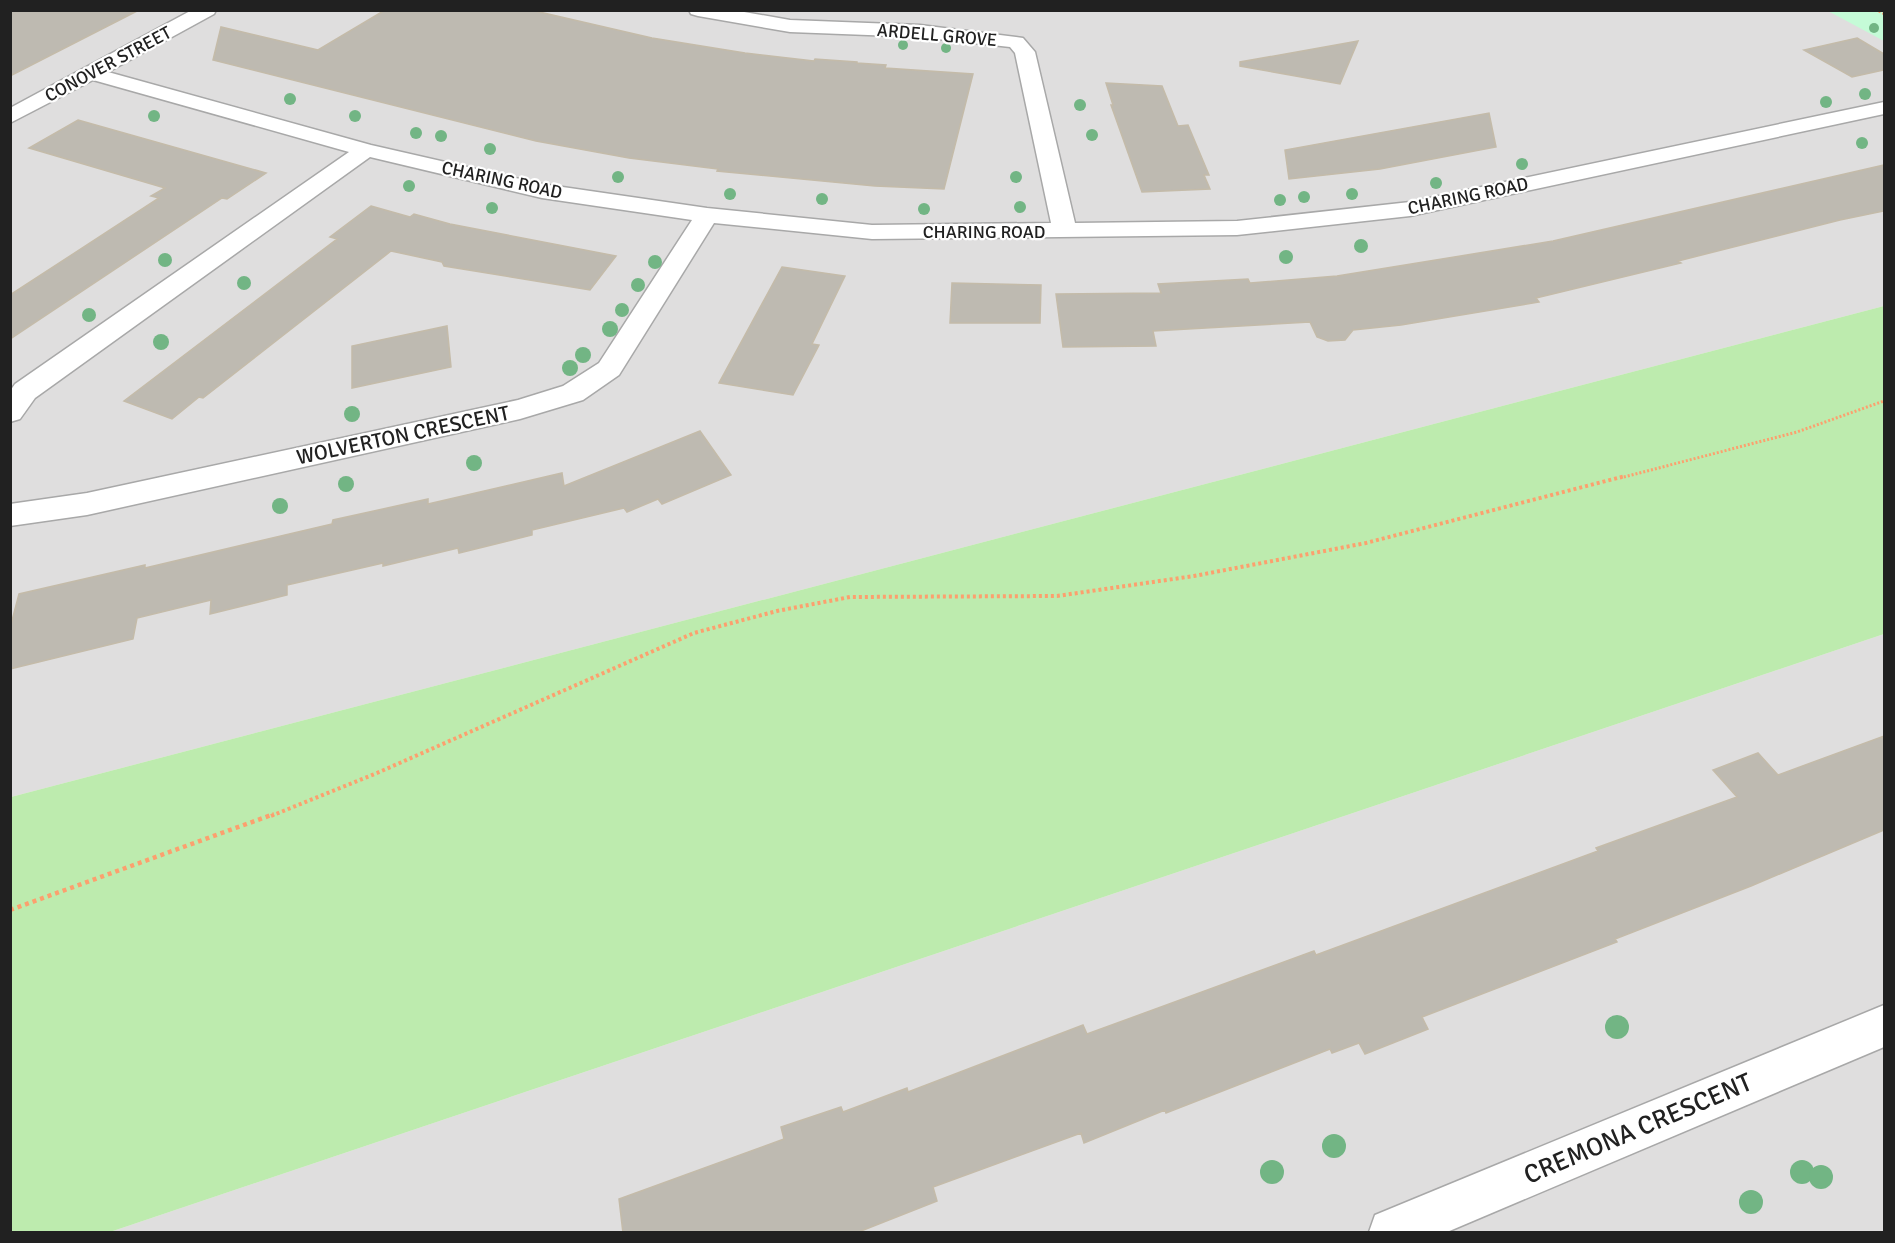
<svg xmlns="http://www.w3.org/2000/svg" width="1895" height="1243" font-family="Signika,sans-serif">
<style>
.residential{fill:#dfdede}
.grass{fill:#bdebae}
.park{fill:#c5fbd7}
.building{fill:#bebab1;stroke:#c4bba9;stroke-width:1.5}
.lines{fill:none;stroke-linecap:round;stroke-linejoin:round}
.minor-casing{stroke:#a8a8a8;stroke-width:3}
.path-far3{stroke:#fca06e;stroke-width:2;stroke-dasharray:2 2;stroke-linecap:butt}
.path-far2{stroke:#fca06e;stroke-width:3;stroke-dasharray:2 2;stroke-linecap:butt}
.path-far1{stroke:#fca06e;stroke-width:4;stroke-dasharray:3 3;stroke-linecap:butt}
.path{stroke:#fca06e;stroke-width:4.5;stroke-dasharray:4 4;stroke-linecap:butt}
.minor{fill:#fff;fill-rule:evenodd}
.tree{fill:#72b584}
.labels{text-anchor:middle;dominant-baseline:central;stroke-width:4.5;stroke-linejoin:round;paint-order:stroke}
.far-street-label{font-size:18px;fill:#212121;stroke:#fff}
.street-label{font-size:21px;fill:#212121;stroke:#fff}
.near-street-label{font-size:26px;fill:#212121;stroke:#fff}
</style>
<rect width="100%" height="100%" fill="#f1f1e8"/>
<!-- residential -->
<path class="residential" d="M 11,11 L 1884,11 L 1884,306 L 11,797 Z
M 1884,634 L 1884,1232 L 110,1232 Z"/>
<!-- grass -->
<path class="grass" d="M 1884,306 L 1884,634 L 110,1232 L 11,1232 L 11,797 Z"/>
<!-- park -->
<path class="park" d="M 1828,11 L 1884,11 L 1884,41 Z"/>
<!-- building -->
<path class="building" d="M 10,10 L 139,10 L 10,76 Z
M 385,10 L 531,10 L 652,38 L 745,53 L 814,61 L 815,59 L 857,62 L 857,63 L 886,65 L 885,68 L 973,74 L 944,189 L 875,186 L 717,171 L 718,169 L 629,158 L 536,141 L 213,60 L 221,27 L 318,50 Z
M 1857,38 L 1884,54 L 1884,70 L 1852,77 L 1804,50 Z
M 1358,41 L 1340,84 L 1240,66 L 1240,62 Z
M 1106,83 L 1162,86 L 1178,126 L 1188,125 L 1209,175 L 1204,175 L 1210,189 L 1142,192 L 1111,105 L 1113,105 Z
M 1489,113 L 1496,147 L 1380,169 L 1289,179 L 1285,150 Z
M 78,120 L 266,173 L 227,199 L 222,198 L 10,339 L 10,295 L 159,198 L 151,196 L 165,188 L 29,148 Z
M 1884,165 L 1884,211 L 1840,220 L 1678,261 L 1681,263 L 1536,298 L 1539,302 L 1401,325 L 1353,330 L 1345,340 L 1328,341 L 1317,337 L 1310,322 L 1153,331 L 1156,346 L 1063,347 L 1056,294 L 1161,293 L 1158,284 L 1248,279 L 1250,283 L 1337,276 L 1553,241 Z
M 371,206 L 410,217 L 414,214 L 450,224 L 616,256 L 590,290 L 444,266 L 442,262 L 391,251 L 203,398 L 199,397 L 172,419 L 124,401 L 337,239 L 330,237 Z
M 782,267 L 845,276 L 812,344 L 819,345 L 793,395 L 719,383 Z
M 952,283 L 1041,285 L 1040,323 L 950,323 Z
M 447,326 L 451,367 L 352,388 L 352,346 Z
M 700,431 L 731,475 L 662,504 L 658,499 L 627,512 L 624,508 L 532,530 L 532,535 L 459,553 L 458,548 L 383,566 L 383,563 L 287,585 L 287,595 L 210,614 L 211,600 L 137,618 L 133,639 L 10,669 L 10,628 L 19,594 L 145,565 L 145,568 L 332,524 L 333,520 L 428,499 L 428,504 L 562,473 L 564,486 Z
M 1884,736 L 1884,830 L 1751,886 L 1615,939 L 1617,942 L 1422,1017 L 1428,1029 L 1365,1054 L 1359,1043 L 1332,1053 L 1330,1049 L 1166,1113 L 1165,1110 L 1084,1143 L 1081,1133 L 933,1187 L 937,1201 L 856,1233 L 623,1233 L 619,1199 L 784,1139 L 781,1127 L 841,1107 L 843,1112 L 907,1088 L 908,1092 L 1083,1025 L 1087,1034 L 1314,951 L 1316,955 L 1598,851 L 1596,848 L 1737,797 L 1713,770 L 1758,753 L 1778,775 Z"/>
<g class="lines">
<!-- minor casing -->
<g class="minor-casing">
<path id="minor" d="M 192,10 L 216,10 L 214,14 L 108,72 L 371,145 L 542,184 L 707,208 L 872,225 L 1051,223 L 1015,53 L 1010,47 L 920,37 L 790,32 L 698,16 L 691,14 L 689,10 L 733,10 L 790,20 L 920,25 L 1023,38 L 1035,52 L 1075,223 L 1237,221 L 1410,202 L 1884,102 L 1884,114 L 1410,216 L 1237,235 L 872,239 L 714,223 L 619,375 L 583,400 L 520,419 L 87,515 L 10,526 L 10,504 L 87,493 L 518,400 L 563,386 L 599,363 L 692,220 L 542,198 L 370,157 L 35,398 L 20,419 L 10,422 L 10,391 L 15,384 L 349,152 L 93,80 L 10,123 L 10,108 Z
M 1884,1005 L 1884,1047 L 1447,1232 L 1369,1232 L 1375,1215 Z"/>
</g>
<!-- path-far3 -->
<path class="path-far3" d="M 1875,10 L 1884,14"/>
<!-- path-far2 -->
<path class="path-far2" d="M 1620,478 L 1797,432 L 1884,401"/>
<!-- path-far1 -->
<path class="path-far1" d="M 271,816 L 377,773 L 694,633 L 777,611 L 850,597 L 1057,596 L 1194,576 L 1366,543 L 1625,476"/>
<!-- path -->
<path class="path" d="M 10,910 L 274,814"/>
<!-- minor -->
<use href="#minor" class="minor"/>
</g>
<!-- trees -->
<g class="tree">
<circle cx="1874" cy="28" r="5"/>
<circle cx="903" cy="45" r="5"/>
<circle cx="946" cy="48" r="5"/>
<circle cx="1865" cy="94" r="6"/>
<circle cx="290" cy="99" r="6"/>
<circle cx="1826" cy="102" r="6"/>
<circle cx="1080" cy="105" r="6"/>
<circle cx="154" cy="116" r="6"/>
<circle cx="355" cy="116" r="6"/>
<circle cx="416" cy="133" r="6"/>
<circle cx="1092" cy="135" r="6"/>
<circle cx="441" cy="136" r="6"/>
<circle cx="1862" cy="143" r="6"/>
<circle cx="490" cy="149" r="6"/>
<circle cx="1522" cy="164" r="6"/>
<circle cx="618" cy="177" r="6"/>
<circle cx="1016" cy="177" r="6"/>
<circle cx="1436" cy="183" r="6"/>
<circle cx="409" cy="186" r="6"/>
<circle cx="730" cy="194" r="6"/>
<circle cx="1352" cy="194" r="6"/>
<circle cx="1304" cy="197" r="6"/>
<circle cx="822" cy="199" r="6"/>
<circle cx="1280" cy="200" r="6"/>
<circle cx="1020" cy="207" r="6"/>
<circle cx="492" cy="208" r="6"/>
<circle cx="924" cy="209" r="6"/>
<circle cx="1361" cy="246" r="7"/>
<circle cx="1286" cy="257" r="7"/>
<circle cx="165" cy="260" r="7"/>
<circle cx="655" cy="262" r="7"/>
<circle cx="244" cy="283" r="7"/>
<circle cx="638" cy="285" r="7"/>
<circle cx="622" cy="310" r="7"/>
<circle cx="89" cy="315" r="7"/>
<circle cx="610" cy="329" r="8"/>
<circle cx="161" cy="342" r="8"/>
<circle cx="583" cy="355" r="8"/>
<circle cx="570" cy="368" r="8"/>
<circle cx="352" cy="414" r="8"/>
<circle cx="474" cy="463" r="8"/>
<circle cx="346" cy="484" r="8"/>
<circle cx="280" cy="506" r="8"/>
<circle cx="1617" cy="1027" r="12"/>
<circle cx="1334" cy="1146" r="12"/>
<circle cx="1272" cy="1172" r="12"/>
<circle cx="1802" cy="1172" r="12"/>
<circle cx="1821" cy="1177" r="12"/>
<circle cx="1751" cy="1202" r="12"/>
</g>
<g class="labels">
<!-- far-street labels -->
<g class="far-street-label">
<text transform="translate(937 35) rotate(5)">ARDELL GROVE</text>
<text transform="translate(108 64) rotate(-28)">CONOVER STREET</text>
<text transform="translate(502 180) rotate(12)">CHARING ROAD</text>
<text transform="translate(1468 196) rotate(-12)">CHARING ROAD</text>
<text x="984" y="232">CHARING ROAD</text>
</g>
<!-- street labels -->
<g class="street-label">
<text transform="translate(403 435) rotate(-12)">WOLVERTON CRESCENT</text>
</g>
<!-- near-street labels -->
<g class="near-street-label">
<text transform="translate(1638 1129) rotate(-23)">CREMONA CRESCENT</text>
</g>
</g>
<!-- border -->
<rect width="1895" height="1243" fill="none" stroke="#212121" stroke-width="24"/>
</svg>
